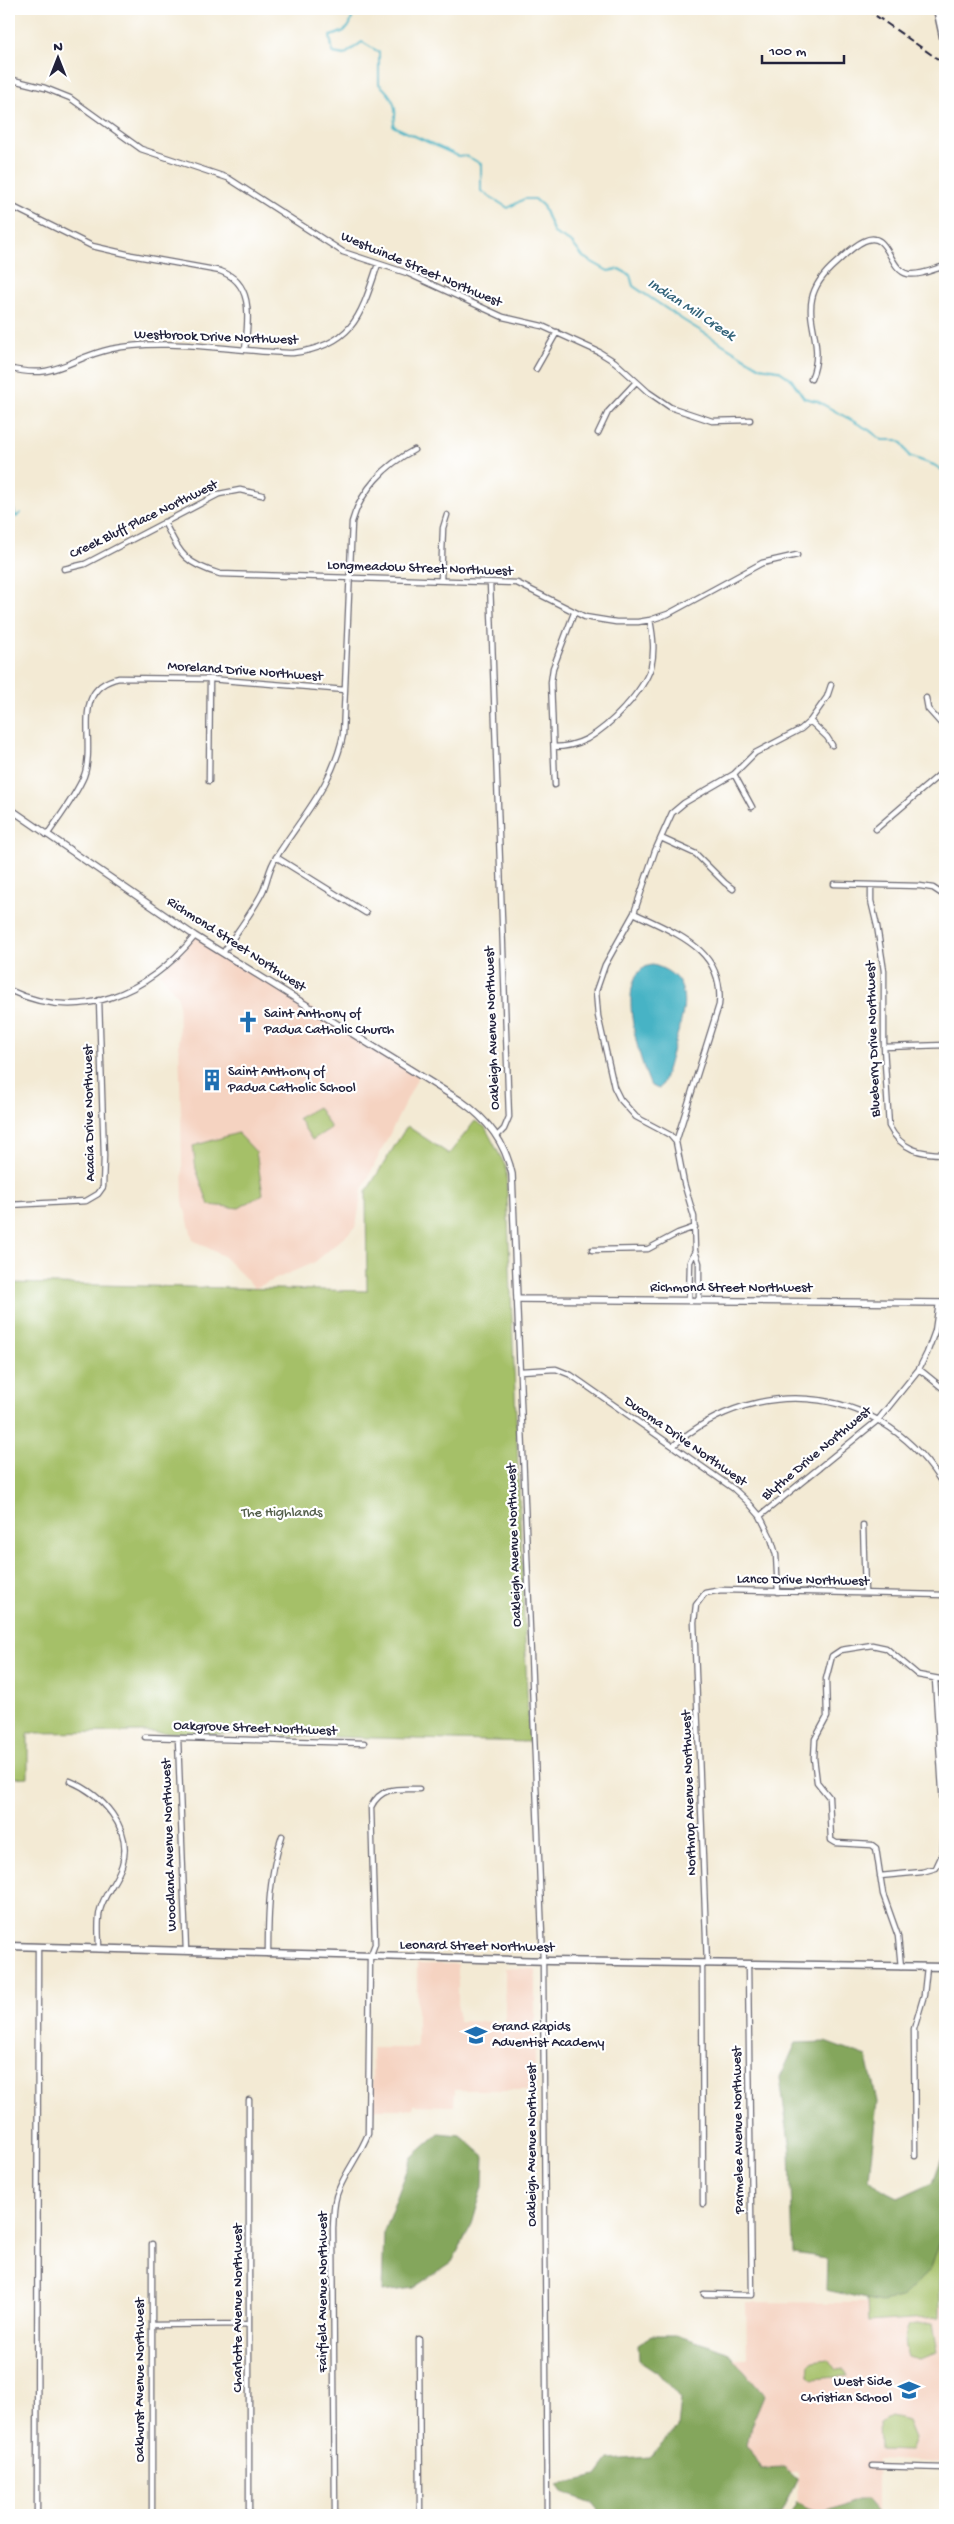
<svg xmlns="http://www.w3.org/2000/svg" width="954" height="2524" font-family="'Gochi Hand',sans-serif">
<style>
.built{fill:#f5d3c1}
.green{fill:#a5c067;stroke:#647151}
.forest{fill:#84a65c;stroke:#53644c}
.water{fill:#47b3c5;stroke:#346a80}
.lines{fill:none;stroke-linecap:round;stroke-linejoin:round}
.stream{stroke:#47b3c5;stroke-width:2}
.minor-casing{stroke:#6b6871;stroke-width:7}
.tertiary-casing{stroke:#6b6871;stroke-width:8}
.secondary-casing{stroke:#6b6871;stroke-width:9}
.minor{stroke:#fff;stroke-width:4.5}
.tertiary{stroke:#fff;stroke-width:5.5}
.secondary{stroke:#fff;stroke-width:6}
.rail{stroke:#22223b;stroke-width:2;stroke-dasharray:8 4;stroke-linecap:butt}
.labels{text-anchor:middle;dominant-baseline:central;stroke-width:4.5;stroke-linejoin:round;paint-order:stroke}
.street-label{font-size:14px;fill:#22223b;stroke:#fff}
.poi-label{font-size:14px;fill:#22223b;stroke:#fff;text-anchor:start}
.park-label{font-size:14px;fill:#56614d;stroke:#fff}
.water-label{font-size:15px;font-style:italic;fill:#336379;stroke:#fff}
</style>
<rect width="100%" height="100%" fill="#fff"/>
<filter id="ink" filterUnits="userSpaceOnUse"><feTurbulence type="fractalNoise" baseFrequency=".02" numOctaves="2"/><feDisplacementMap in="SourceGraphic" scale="10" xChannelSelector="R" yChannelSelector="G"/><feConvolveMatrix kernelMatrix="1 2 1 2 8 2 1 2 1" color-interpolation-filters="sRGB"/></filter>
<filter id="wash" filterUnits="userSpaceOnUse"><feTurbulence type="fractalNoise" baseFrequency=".0096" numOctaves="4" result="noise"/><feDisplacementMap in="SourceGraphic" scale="20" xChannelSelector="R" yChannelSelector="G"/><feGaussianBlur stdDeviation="1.12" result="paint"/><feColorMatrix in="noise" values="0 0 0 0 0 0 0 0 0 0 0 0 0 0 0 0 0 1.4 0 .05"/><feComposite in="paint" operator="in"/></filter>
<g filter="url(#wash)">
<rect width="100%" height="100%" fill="#f3ead4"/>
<!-- built -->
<path class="built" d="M 195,936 L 419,1075 L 362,1190 L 356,1227 L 315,1262 L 255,1288 L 223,1256 L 193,1240 L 183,1202 L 178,997 L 160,973 Z
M 417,1964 L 458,1964 L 458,2021 L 505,2022 L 505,1968 L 535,1969 L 535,2090 L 455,2090 L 454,2106 L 414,2105 L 413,2109 L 372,2109 L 372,2048 L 417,2048 Z
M 746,2302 L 867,2303 L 868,2321 L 940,2317 L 940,2306 L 945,2306 L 945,2463 L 877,2459 L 877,2515 L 798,2515 L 797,2472 L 708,2474 L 706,2358 L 747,2358 Z"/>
<!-- green -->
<path class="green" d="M 318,1107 L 331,1128 L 312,1140 L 298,1118 Z
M 475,1121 L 485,1127 L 506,1167 L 529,1742 L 144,1732 L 28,1733 L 28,1777 L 9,1778 L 9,1283 L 367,1291 L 366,1192 L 407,1126 L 449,1154 Z
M 238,1133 L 256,1152 L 263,1194 L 239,1208 L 209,1205 L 196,1169 L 193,1146 Z
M 863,2205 L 940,2205 L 940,2317 L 868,2322 Z
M 933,2323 L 938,2353 L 919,2359 L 908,2356 C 903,2344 903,2337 908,2326 Z
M 828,2359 L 836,2370 L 844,2369 L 848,2376 L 813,2379 L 808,2374 L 809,2364 L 814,2361 Z
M 890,2417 L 908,2421 L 915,2438 L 910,2451 L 880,2450 L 879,2423 Z"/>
<!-- forest -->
<path class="forest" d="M 826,2042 L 867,2057 L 877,2102 L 869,2178 L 882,2190 L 898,2198 L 933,2182 L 945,2149 L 945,2224 L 931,2269 L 901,2298 L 881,2302 L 826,2290 L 827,2258 L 793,2253 L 790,2150 L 780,2078 L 796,2043 Z
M 439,2133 L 460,2135 L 484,2156 L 483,2187 L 472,2224 L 452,2262 L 413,2288 L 382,2292 L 384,2231 L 412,2157 Z
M 652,2335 L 677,2335 L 728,2352 L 764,2395 L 751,2426 L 747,2445 L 761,2469 L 784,2468 L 797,2480 L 780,2515 L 603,2515 L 594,2504 L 562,2492 L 557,2485 L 597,2476 L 609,2460 L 650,2457 L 678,2427 L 681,2399 L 657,2372 L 639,2360 L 638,2344 Z
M 852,2501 L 866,2501 L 878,2515 L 790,2515 L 797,2502 C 820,2519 828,2510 852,2501 Z"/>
<!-- water -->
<path class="water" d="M 653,965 C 698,978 683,1015 673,1049 C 669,1062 666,1078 659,1089 L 651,1086 C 640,1063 611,969 653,965 Z"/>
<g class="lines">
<!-- stream -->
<path class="stream" d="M 353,9 C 352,27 348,32 330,36 L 333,53 L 344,55 L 362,42 L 379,52 L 379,84 C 393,96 399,108 393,126 L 458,156 L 467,156 L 481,164 L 481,191 L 508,208 L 524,199 L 535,199 L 543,206 L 554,233 L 572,243 L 583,257 L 608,271 L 619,269 L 630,275 L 633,286 L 683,320 L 760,367 L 778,370 L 791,379 L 804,398 L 817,401 L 869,430 L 882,440 L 897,440 L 902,443 L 909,456 L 934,465 L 945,472
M 9,505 L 12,504 L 16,517 L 21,513"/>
</g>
</g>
<g filter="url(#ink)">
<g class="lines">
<!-- minor casing -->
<g class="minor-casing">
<path id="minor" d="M 9,79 L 45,88 L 70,98 L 141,149 L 228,178 L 343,252 L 407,273 L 503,317 L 542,326 L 599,352 L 615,362 L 648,392 L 670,407 L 712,421 L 750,420
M 9,205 L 92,246 L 131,255 L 220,271 C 255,283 248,320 245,350
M 9,368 C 55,381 69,358 111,349 C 164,337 238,352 293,353 C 354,345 361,315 378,264
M 536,369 L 557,332
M 811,379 C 831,334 785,307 836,263 C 845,255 853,246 864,241 C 889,229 888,270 908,274 C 920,276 934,269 945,266
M 598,433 L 608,412 L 636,382
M 164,522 C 181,554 183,563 220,574 L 517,583 L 585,617 L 616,622 L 638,622 L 650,620 L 668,614 L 762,563 L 797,555
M 64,569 L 85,564 L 219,494 L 240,490 L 262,495
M 441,580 L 443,528 L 447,515
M 490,582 L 509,1117 L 504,1129 L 497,1136
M 926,698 L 928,709 L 945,728
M 810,721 L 827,737 L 832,745
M 554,747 C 565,747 577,744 587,739 C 610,726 643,692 651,667 C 655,651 653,636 650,620
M 734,774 L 752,807
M 209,781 L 210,679
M 555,785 L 551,682 L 553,668 L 574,613
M 876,829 L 945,770
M 47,835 C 60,816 75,797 84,776 C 97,741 69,689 119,678 L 210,679 L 345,690
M 661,838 L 696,854 L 725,883 L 733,889
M 276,857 L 366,913
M 834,884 L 920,886 L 933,888 L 945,896
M 871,885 L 871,901 L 877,926 L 884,971 L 884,1047 L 889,1126 C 901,1150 920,1154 945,1154
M 634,913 C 676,934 725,949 719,1005 L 676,1142
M 223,953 C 236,933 252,913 263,891 C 268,879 269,867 277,856 C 303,815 333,784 343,735 L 352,522 C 361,490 385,465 414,450
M 9,990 C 81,1024 148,993 195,936
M 884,1047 L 945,1045
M 9,1205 L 86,1201 L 98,1194 L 103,1187 L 104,1156 L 99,1000
M 592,1250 L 648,1249 L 678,1233 L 695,1227
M 517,1299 L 543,1961 L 547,2515
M 689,1300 L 690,1262 L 695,1251
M 699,1300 L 699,1263 L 695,1251 L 694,1217 L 684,1183 L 676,1142 L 670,1135 L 636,1117 L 620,1099 L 614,1087 L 598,1016 L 596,991 L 605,965 L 634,913 L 655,851 L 672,813 L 684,803 L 734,774 L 755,753 L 801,729 L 810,721 L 827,697 L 831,685
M 919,1369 L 945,1390
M 520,1371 L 556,1369 L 571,1375 L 734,1489 L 748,1502 L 760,1516 L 771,1538 L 776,1555 L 778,1592
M 673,1446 C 760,1370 886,1386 945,1488
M 760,1516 L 878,1420 L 919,1369 L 927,1353 L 935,1331 L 939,1303
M 863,1525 L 865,1593
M 145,1737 L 364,1743
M 178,1739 L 186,1951
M 70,1781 C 101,1794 134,1828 122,1865 C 117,1881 104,1894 100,1910 C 97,1922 99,1937 99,1949
M 880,1876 L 922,1872 L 936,1868 L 943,1853 L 944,1822 L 935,1679
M 268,1954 C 268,1913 269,1875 282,1836
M 702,1964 L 703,2204
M 707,1964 L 694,1622 L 696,1605 L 705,1593 L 721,1590 L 945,1595
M 901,1967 L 898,1936 L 883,1894 L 876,1848 L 872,1845 L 836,1843 L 831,1840 L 829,1797 L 817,1782 L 814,1758 L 815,1739 L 827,1717 L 826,1679 L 832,1656 L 841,1650 L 872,1645 L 886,1648 L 918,1675 L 945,1680
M 915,2156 L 914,2029 L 924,1995 L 927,1967
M 704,2294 L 752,2295 L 748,1965
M 152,2325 L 249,2324
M 419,2339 L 420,2515
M 873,2466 L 945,2468
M 37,2515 L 38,1947
M 152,2515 L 152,2244
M 249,2515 L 249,2100
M 335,2515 L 333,2228 C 334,2215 333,2201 339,2189 C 347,2170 360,2154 368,2134 L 370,1957 L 375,1944 L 371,1807 C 381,1786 398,1789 419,1789"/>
</g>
<!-- tertiary casing -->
<g class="tertiary-casing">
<path id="tertiary" d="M 9,808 L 195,936 L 461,1101 C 488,1120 505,1142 512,1174 L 517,1299 L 945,1303"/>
</g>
<!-- secondary casing -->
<g class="secondary-casing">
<path id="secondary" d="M 937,9 L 945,46
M 9,1946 L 551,1961 L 945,1967"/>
</g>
<!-- minor -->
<use href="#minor" class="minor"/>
<!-- tertiary -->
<use href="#tertiary" class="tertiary"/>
<!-- secondary -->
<use href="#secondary" class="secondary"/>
<!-- rail -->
<path class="rail" d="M 866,9 L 945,64"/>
</g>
</g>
<!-- icons -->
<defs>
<g id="church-bare" transform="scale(1.725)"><path d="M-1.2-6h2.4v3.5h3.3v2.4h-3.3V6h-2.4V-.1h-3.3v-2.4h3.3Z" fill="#1f6fb2" stroke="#fff" stroke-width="2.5" paint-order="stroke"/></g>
<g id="building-bare" transform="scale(1.725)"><path d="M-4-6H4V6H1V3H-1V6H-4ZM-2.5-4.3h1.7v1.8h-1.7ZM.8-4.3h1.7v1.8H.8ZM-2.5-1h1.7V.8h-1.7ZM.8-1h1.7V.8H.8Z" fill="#1f6fb2" stroke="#fff" stroke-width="2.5" paint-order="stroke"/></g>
<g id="school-bare" transform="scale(1.725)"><path d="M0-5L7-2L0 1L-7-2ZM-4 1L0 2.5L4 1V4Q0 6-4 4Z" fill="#1f6fb2" stroke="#fff" stroke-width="2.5" paint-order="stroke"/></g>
</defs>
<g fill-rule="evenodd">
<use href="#church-bare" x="248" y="1022"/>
<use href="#building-bare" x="212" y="1080"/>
<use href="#school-bare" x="476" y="2035"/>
<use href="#school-bare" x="909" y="2390"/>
</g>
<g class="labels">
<!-- street labels -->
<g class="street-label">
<text transform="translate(421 270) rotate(23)">Westwinde Street Northwest</text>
<text transform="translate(216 338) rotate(2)">Westbrook Drive Northwest</text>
<text transform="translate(144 520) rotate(-26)">Creek Bluff Place Northwest</text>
<text transform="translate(420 569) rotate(2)">Longmeadow Street Northwest</text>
<text transform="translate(245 672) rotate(4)">Moreland Drive Northwest</text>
<text transform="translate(236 945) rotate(33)">Richmond Street Northwest</text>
<text transform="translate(493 1028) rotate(-92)">Oakleigh Avenue Northwest</text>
<text transform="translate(874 1039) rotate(-92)">Blueberry Drive Northwest</text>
<text transform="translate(90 1113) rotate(-91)">Acacia Drive Northwest</text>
<text x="731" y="1288">Richmond Street Northwest</text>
<text transform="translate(685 1442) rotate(35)">Ducoma Drive Northwest</text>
<text transform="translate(817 1454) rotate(-40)">Blythe Drive Northwest</text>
<text transform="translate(515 1545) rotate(-92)">Oakleigh Avenue Northwest</text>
<text transform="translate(803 1581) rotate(1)">Lanco Drive Northwest</text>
<text transform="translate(255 1729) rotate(2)">Oakgrove Street Northwest</text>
<text transform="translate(690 1793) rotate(-92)">Northrup Avenue Northwest</text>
<text transform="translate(170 1845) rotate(-92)">Woodland Avenue Northwest</text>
<text transform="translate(477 1947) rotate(1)">Leonard Street Northwest</text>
<text transform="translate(739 2130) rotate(-91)">Parmelee Avenue Northwest</text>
<text transform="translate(532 2145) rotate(-90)">Oakleigh Avenue Northwest</text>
<text transform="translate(323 2292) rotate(-90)">Fairfield Avenue Northwest</text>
<text transform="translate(238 2308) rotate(-90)">Charlotte Avenue Northwest</text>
<text transform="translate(140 2380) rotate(-90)">Oakhurst Avenue Northwest</text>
</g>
<!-- poi labels -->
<g class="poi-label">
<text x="264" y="1014">Saint Anthony of<tspan x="264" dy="16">Padua Catholic Church</tspan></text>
<text x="228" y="1072">Saint Anthony of<tspan x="228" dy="16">Padua Catholic School</tspan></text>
<text x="492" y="2027">Grand Rapids<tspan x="492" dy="16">Adventist Academy</tspan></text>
<text x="892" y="2382" text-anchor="end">West Side<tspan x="892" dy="16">Christian School</tspan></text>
</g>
<!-- park labels -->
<g class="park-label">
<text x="282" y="1513">The Highlands</text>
</g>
<!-- water labels -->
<g class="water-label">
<text transform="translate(691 310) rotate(33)">Indian Mill Creek</text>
</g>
</g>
<!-- margin -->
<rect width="954" height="2524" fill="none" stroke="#fff" stroke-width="30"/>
<!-- north arrow -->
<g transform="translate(58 58)" stroke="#ffffff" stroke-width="4" paint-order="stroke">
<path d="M0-4L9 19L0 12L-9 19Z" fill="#22223b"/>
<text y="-8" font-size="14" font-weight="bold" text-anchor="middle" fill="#22223b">N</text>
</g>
<!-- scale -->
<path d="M762 55v8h82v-8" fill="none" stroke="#22223b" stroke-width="2.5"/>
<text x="769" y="55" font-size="15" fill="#22223b" stroke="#ffffff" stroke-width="4" paint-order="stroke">100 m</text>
</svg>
